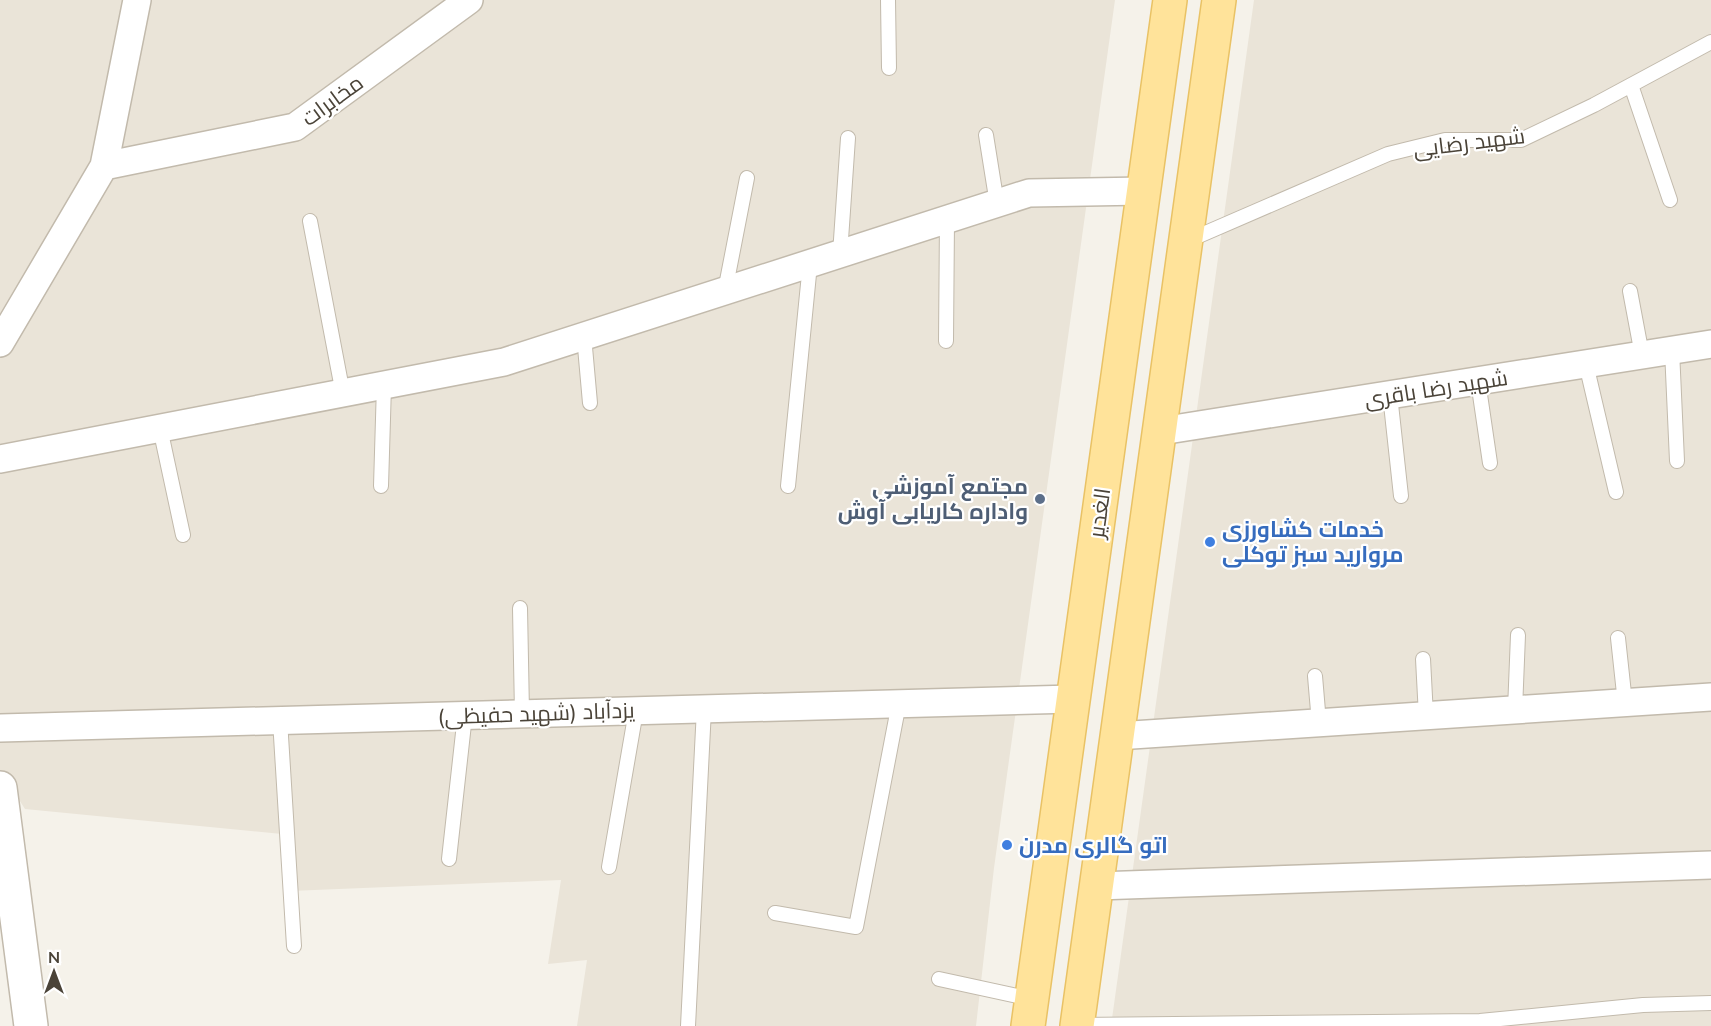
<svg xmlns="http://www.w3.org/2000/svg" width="1711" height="1026" font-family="Mulish,Cairo,sans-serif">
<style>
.residential{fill:#eae4d8}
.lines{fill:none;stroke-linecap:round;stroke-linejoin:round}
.service-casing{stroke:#c2baac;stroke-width:16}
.minor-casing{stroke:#c2baac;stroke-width:30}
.tertiary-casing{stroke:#c2baac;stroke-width:36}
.primary-casing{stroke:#e9c265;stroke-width:36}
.service{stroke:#fff;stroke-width:14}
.minor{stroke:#fff;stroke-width:27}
.tertiary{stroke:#fff;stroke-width:33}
.primary{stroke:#ffe39a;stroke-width:33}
.service-dot{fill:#5c6f8a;stroke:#fff;stroke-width:2}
.shop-dot{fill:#3f7fe0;stroke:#fff;stroke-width:2}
.labels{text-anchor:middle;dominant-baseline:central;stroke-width:4.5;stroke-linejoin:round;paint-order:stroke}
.street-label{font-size:22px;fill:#4a4338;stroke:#fff}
.service-label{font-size:22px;font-weight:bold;fill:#4e5e75;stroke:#fff;text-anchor:end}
.shop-label{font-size:22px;font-weight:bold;fill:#366cbe;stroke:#fff;text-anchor:start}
</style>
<rect width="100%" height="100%" fill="#f5f2ea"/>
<!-- residential -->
<path class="residential" d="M 0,0 L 1115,0 L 994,868 L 976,1026 L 577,1026 L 587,960 L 548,964 L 561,880 L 290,891 L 292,835 L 25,809 L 0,770 Z
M 1254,0 L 1711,0 L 1711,1026 L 1111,1026 Z"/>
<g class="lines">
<!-- service casing -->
<g class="service-casing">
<path id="service" d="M 888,0 L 889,68
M 1631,85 L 1670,200
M 986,135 L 997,204
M 310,221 L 343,394
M 1187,241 L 1388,154 L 1445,140 L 1521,140 L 1594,105 L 1711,42
M 840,254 L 848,138
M 725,291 L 747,178
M 1630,291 L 1642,355
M 584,336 L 590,403
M 946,341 L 947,220
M 1672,350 L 1677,461
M 1586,364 L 1616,492
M 1478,381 L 1490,463
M 1390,395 L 1401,496
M 160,428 L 183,535
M 381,486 L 384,385
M 788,486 L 810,264
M 520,608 L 522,713
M 1618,638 L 1625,703
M 1423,659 L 1426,716
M 1315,676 L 1319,723
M 1515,710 L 1518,635
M 280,720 L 294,946
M 449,859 L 465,715
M 609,867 L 636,711
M 775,913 L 856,927 L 899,703
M 939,979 L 1031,999
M 1077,1025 L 1480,1021 L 1643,1005 L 1711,1003
M 688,1026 L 704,709"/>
</g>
<!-- minor casing -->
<g class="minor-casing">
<path id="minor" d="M 104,166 L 295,127 L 469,0
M 0,343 L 104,166 L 137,0
M 1161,431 L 1711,344
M 0,459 L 504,362 L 1029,193 L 1144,191
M 0,728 L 1073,699
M 1117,736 L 1711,697
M 1097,886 L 1711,865"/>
</g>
<!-- tertiary casing -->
<g class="tertiary-casing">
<path id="tertiary" d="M 0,788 L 31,1026"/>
</g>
<!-- primary casing -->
<g class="primary-casing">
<path id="primary" d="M 1028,1026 L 1170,0
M 1077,1026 L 1219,0"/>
</g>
<!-- service -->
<use href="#service" class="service"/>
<!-- minor -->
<use href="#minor" class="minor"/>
<!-- tertiary -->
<use href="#tertiary" class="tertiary"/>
<!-- primary -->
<use href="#primary" class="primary"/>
</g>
<!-- markers -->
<circle class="service-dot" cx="1040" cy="499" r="6"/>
<g class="shop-dot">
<circle cx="1210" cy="542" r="6"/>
<circle cx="1007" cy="845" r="6"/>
</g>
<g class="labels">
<!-- street labels -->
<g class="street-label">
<text transform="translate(332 100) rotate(-36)">مخابرات</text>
<text transform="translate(1469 142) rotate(-7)">شهید رضایی</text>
<text transform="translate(1436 388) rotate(-9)">شهید رضا باقری</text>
<text transform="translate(1099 513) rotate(-82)">الغدیر</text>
<text transform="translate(536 713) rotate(-2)">یزدآباد (شهید حفیظی)</text>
</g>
<!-- service labels -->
<g class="service-label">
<text x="1028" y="486">مجتمع آموزشی<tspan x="1028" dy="25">واداره کاریابی آوش</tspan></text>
</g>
<!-- shop labels -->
<g class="shop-label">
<text x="1222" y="529">خدمات کشاورزی<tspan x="1222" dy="25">مروارید سبز توکلی</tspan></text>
<text x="1019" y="845">اتو گالری مدرن</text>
</g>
</g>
<!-- north arrow -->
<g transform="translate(54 972)" stroke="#ffffff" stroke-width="4.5" paint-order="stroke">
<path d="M0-4.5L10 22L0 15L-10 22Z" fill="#4a4338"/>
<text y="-9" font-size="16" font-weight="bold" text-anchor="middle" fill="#4a4338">N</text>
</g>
</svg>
